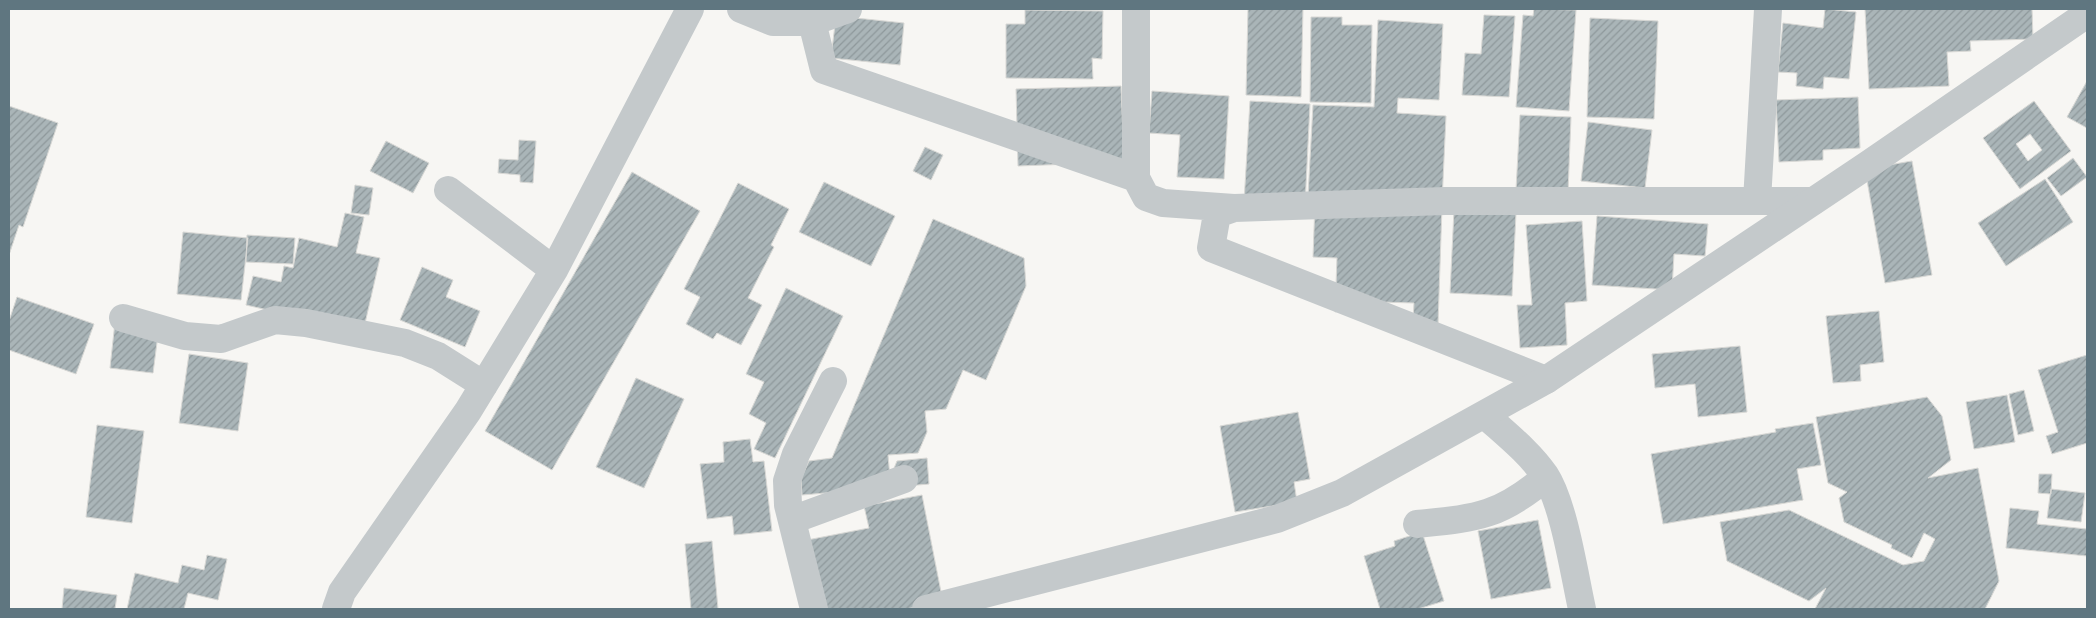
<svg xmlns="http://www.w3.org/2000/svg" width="2096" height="618" font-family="'Golos Text',sans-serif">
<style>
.building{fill:url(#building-hatch);stroke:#d8d8d5;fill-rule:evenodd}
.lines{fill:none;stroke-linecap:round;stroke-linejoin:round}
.minor{stroke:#c4c9cb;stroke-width:28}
.tertiary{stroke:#c4c9cb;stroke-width:28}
</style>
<defs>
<pattern id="building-hatch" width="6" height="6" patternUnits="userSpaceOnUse" patternTransform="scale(1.25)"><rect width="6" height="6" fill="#aab5b8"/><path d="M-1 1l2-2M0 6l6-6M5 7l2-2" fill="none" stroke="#8e989b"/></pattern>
</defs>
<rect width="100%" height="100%" fill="#f7f6f3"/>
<!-- building -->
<path class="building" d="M 1248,9 L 1303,9 L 1301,97 L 1246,95 Z
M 1534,9 L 1576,10 L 1569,111 L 1516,107 L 1523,15 L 1533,16 Z
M 1825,9 L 1856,12 L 1849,79 L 1824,77 L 1823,89 L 1796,86 L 1797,73 L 1778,72 L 1783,23 L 1823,28 Z
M 1865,9 L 2032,9 L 2033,39 L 1970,41 L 1971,51 L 1947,52 L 1949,86 L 1869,89 Z
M 1025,10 L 1103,11 L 1102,59 L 1092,58 L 1093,79 L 1006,78 L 1006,24 L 1025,24 Z
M 1484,15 L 1515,16 L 1509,97 L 1462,95 L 1465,53 L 1481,54 Z
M 836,16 L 904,23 L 900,65 L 831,58 Z
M 1311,17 L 1342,17 L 1342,25 L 1372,25 L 1371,103 L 1310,102 Z
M 1590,18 L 1658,21 L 1654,119 L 1587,117 Z
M 1378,20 L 1443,24 L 1439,100 L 1398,98 L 1397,113 L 1446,116 L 1442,202 L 1308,196 L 1313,105 L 1374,107 Z
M 2087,81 L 2087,128 L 2067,117 Z
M 1121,86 L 1124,162 L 1018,166 L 1016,89 Z
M 1152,91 L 1229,96 L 1224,179 L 1177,177 L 1180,135 L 1149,133 Z
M 1858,97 L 1860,148 L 1823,150 L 1823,160 L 1779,162 L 1776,100 Z
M 1250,101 L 1310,104 L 1305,205 L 1244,202 Z
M 2034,101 L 2071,151 L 2020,189 L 1983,138 ZM 2030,134 L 2042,150 L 2028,161 L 2016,144 Z
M 9,106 L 58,123 L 23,227 L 19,225 L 9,255 Z
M 1520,115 L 1571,117 L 1568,192 L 1516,190 Z
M 1588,122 L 1652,130 L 1645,188 L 1581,181 Z
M 519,140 L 536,141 L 533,183 L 520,182 L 520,175 L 498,173 L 499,159 L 518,160 Z
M 386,141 L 429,163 L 413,193 L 370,171 Z
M 925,147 L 943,155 L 931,180 L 913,171 Z
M 2073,158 L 2087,177 L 2061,196 L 2047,178 Z
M 1912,161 L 1932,275 L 1885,283 L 1865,169 Z
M 632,172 L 700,211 L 552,470 L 485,431 Z
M 2045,179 L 2073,222 L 2006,266 L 1978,223 Z
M 824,182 L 895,216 L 871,266 L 799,232 Z
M 738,183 L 789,209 L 771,245 L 774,247 L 748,298 L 762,305 L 741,345 L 717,333 L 713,339 L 686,324 L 700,297 L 684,289 Z
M 355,185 L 373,188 L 369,215 L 351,213 Z
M 1315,202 L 1442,207 L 1438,324 L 1413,323 L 1414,303 L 1381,302 L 1335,312 L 1337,258 L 1313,257 Z
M 1454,210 L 1516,213 L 1512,296 L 1450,293 Z
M 345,213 L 364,217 L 356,253 L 380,258 L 363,332 L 246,305 L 253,276 L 281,282 L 284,266 L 293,268 L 299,238 L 337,247 Z
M 1597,216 L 1708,224 L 1705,256 L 1674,254 L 1672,290 L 1592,285 Z
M 933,219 L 1024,258 L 1026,286 L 986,380 L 963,370 L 946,409 L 925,411 L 927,432 L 918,453 L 888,455 L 890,478 L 897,461 L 927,458 L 929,484 L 802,495 L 801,479 L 809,461 L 832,458 Z
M 1582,221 L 1587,301 L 1565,303 L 1567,345 L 1520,348 L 1517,305 L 1532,305 L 1526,225 Z
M 183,232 L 248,238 L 241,300 L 177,294 Z
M 247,235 L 295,238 L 293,264 L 246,262 Z
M 422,267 L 453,280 L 446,297 L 480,311 L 465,347 L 400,320 Z
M 786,288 L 843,316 L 775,458 L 754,449 L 766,423 L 749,414 L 764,382 L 746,374 Z
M 17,297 L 94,324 L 76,374 L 9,350 L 9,321 Z
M 1879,311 L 1884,362 L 1860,365 L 1861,381 L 1833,383 L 1826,316 Z
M 115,322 L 159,327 L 153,373 L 110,368 Z
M 1740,346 L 1747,412 L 1698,417 L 1695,384 L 1655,388 L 1652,354 Z
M 189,354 L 248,363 L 238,431 L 179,423 Z
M 2087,355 L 2087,443 L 2052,454 L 2046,436 L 2058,432 L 2038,370 Z
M 636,378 L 684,399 L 644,488 L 596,467 Z
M 2024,390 L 2034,431 L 2018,435 L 2009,394 Z
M 2007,395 L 2015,442 L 1974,449 L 1966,402 Z
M 1927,397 L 1942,416 L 1951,460 L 1928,478 L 1978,468 L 1999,581 L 1985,609 L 1815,609 L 1826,588 L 1809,601 L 1727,561 L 1720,522 L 1789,510 L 1903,565 L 1924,561 L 1935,539 L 1924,533 L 1912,558 L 1891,548 L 1892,545 L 1844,522 L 1839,498 L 1847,492 L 1828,483 L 1816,417 Z
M 1298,412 L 1310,479 L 1294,482 L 1297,502 L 1235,512 L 1220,426 Z
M 1813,423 L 1821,465 L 1797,469 L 1803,500 L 1663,524 L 1651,454 L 1776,432 L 1775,429 Z
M 97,425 L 144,431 L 132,523 L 86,517 Z
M 750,439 L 753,462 L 764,461 L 772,531 L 734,535 L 732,516 L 707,519 L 700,464 L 724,462 L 723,442 Z
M 2039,474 L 2052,474 L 2051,494 L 2038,493 Z
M 2051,489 L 2085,493 L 2081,522 L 2047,518 Z
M 922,495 L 943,602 L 906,609 L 824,609 L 802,541 L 869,528 L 864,506 Z
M 2010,508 L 2039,511 L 2037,524 L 2087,529 L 2087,556 L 2006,548 Z
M 1538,520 L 1551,588 L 1491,599 L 1478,531 Z
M 1422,532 L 1444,601 L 1418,609 L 1380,609 L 1364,556 L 1395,546 L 1394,541 Z
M 712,541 L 718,609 L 691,609 L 685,544 Z
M 207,555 L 227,559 L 218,600 L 188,593 L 184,609 L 127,609 L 135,573 L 178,583 L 182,565 L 204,570 Z
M 64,588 L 117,595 L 115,609 L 62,609 Z"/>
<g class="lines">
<!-- minor -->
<path class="minor" d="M 741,9 L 773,22 L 812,22 L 848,9
M 1136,9 L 1136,178 L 1146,197 L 1163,203 L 1234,208
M 812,22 L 824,70 L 1136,178
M 448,190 L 554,270
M 1757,201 L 1768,9
M 123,318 L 185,336 L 221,339 L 275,320 L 306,323 L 405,343 L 438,356 L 484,385
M 1546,380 L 1211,248 L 1217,214 L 1234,208 L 1445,201 L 1813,201
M 1485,415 C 1506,434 1529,452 1545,475 C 1564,504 1574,573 1582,609
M 792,520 L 904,479
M 1417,524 C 1476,518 1499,517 1546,477
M 336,609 L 342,592 L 468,411 L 554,270 L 690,9
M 814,609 L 788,505 L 787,481 L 796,454 L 833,381"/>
<!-- tertiary -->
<path class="tertiary" d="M 926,609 L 1277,519 L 1342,493 L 1546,380 L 1869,164 L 2087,14"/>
</g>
<!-- border -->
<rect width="2096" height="618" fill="none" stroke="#5f7680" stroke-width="20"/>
</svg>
